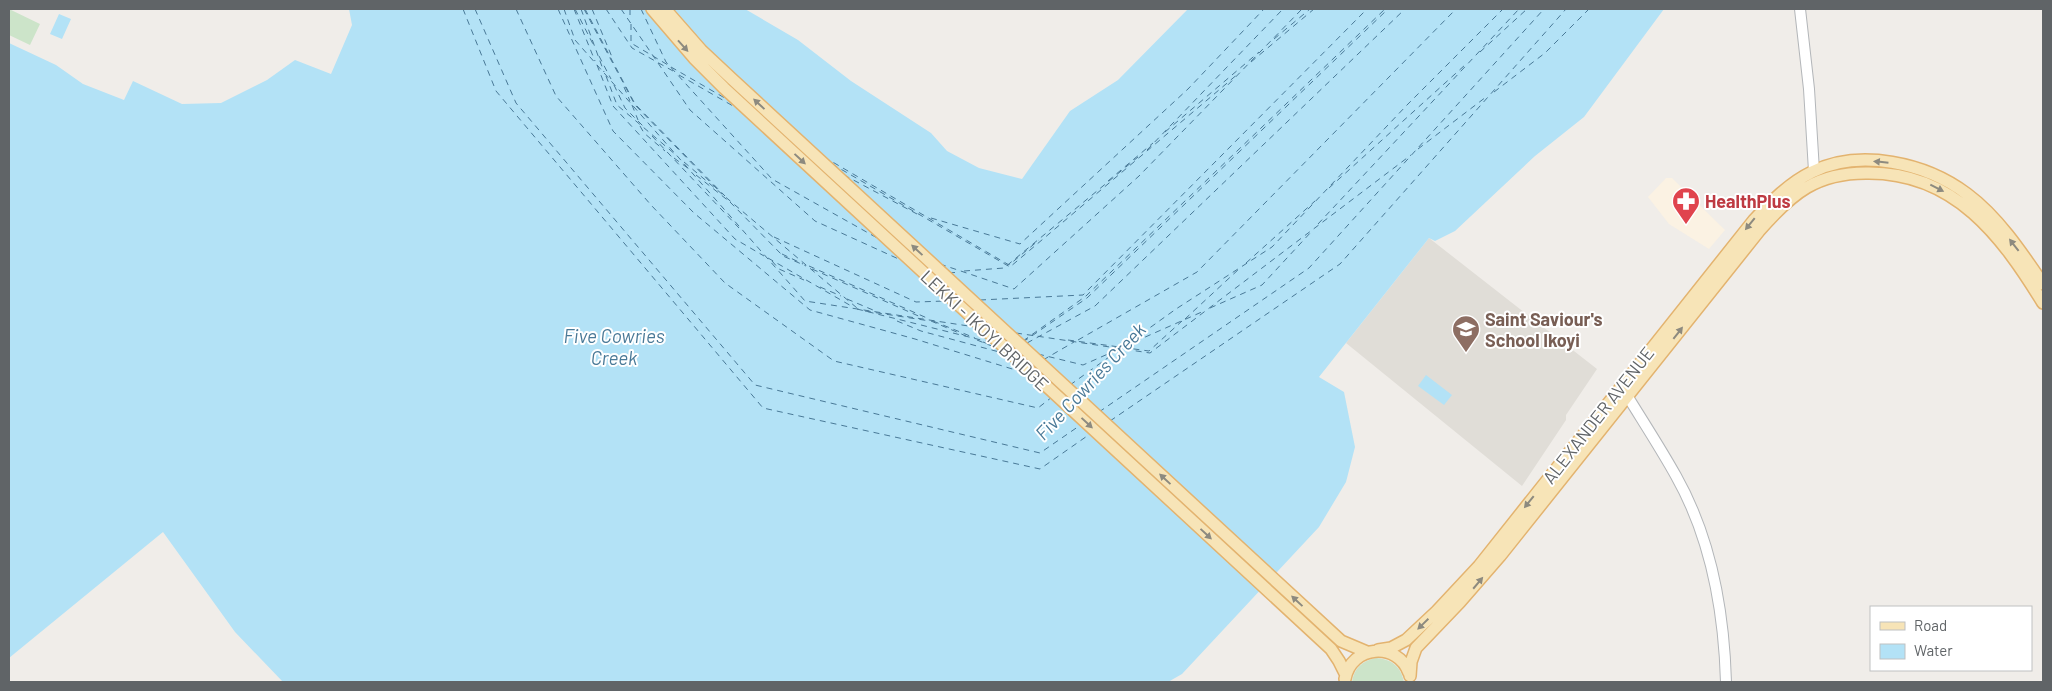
<svg xmlns="http://www.w3.org/2000/svg" width="2052" height="691" font-family="Barlow,sans-serif">
<style>
.commercial{fill:#fbf2e3}
.education{fill:#e0ddd7}
.green{fill:#cce4c9}
.water{fill:#b3e2f6}
.lines{fill:none;stroke-linecap:round;stroke-linejoin:round}
.ferry{stroke:#497997;stroke-width:1;stroke-dasharray:6 5;stroke-linecap:butt}
.secondary-casing{stroke:#b3b6b9;stroke-width:12}
.primary-casing{stroke:#e3b36f;stroke-width:14}
.secondary{stroke:#fff;stroke-width:10}
.primary{stroke:#f7e4b7;stroke-width:11}
.oneway{fill:#8d8a7f}
.labels{text-anchor:middle;dominant-baseline:central;stroke-width:4;stroke-linejoin:round;paint-order:stroke}
.health-label{font-size:18px;font-weight:bold;fill:#be3a42;stroke:#fff;text-anchor:start}
.education-label{font-size:18px;font-weight:bold;fill:#785e54;stroke:#fff;text-anchor:start}
.street-label{font-size:18px;fill:#606467;stroke:#fff}
.water-label{font-size:19px;font-style:italic;fill:#497997;stroke:#fff}
</style>
<rect width="100%" height="100%" fill="#f0ede9"/>
<!-- commercial -->
<path class="commercial" d="M 1666,178 L 1672,178 L 1725,230 L 1709,249 L 1669,224 L 1648,197 Z"/>
<!-- education -->
<path class="education" d="M 1429,238 L 1597,369 L 1566,415 L 1566,420 L 1522,486 L 1346,343 Z"/>
<!-- green -->
<path class="green" d="M 9,9 L 40,24 L 30,45 L 9,35 Z
M 1376,658 C 1391,659 1401,666 1404,682 L 1352,682 C 1354,668 1362,661 1376,658 Z"/>
<!-- water -->
<path class="water" d="M 349,9 L 745,9 L 798,40 L 851,81 L 931,133 L 947,151 L 979,168 L 1022,179 L 1070,111 L 1118,80 L 1188,9 L 1664,9 L 1584,117 L 1535,156 L 1455,231 L 1435,241 L 1429,238 L 1319,377 L 1344,392 L 1355,447 L 1346,482 L 1319,527 L 1182,674 L 1168,682 L 283,682 L 235,632 L 163,532 L 9,658 L 9,43 L 56,65 L 83,84 L 124,100 L 133,81 L 182,104 L 221,103 L 267,80 L 295,60 L 331,74 L 352,25 Z
M 59,14 L 71,19 L 62,39 L 50,34 Z
M 1426,375 L 1452,395 L 1444,405 L 1418,386 Z"/>
<g class="lines">
<!-- ferry -->
<path class="ferry" d="M 463,9 L 496,91 L 763,408 L 1040,469 L 1090,434
M 475,9 L 516,103 L 755,385 L 1040,453 L 1082,424
M 516,9 L 556,96 L 651,205 L 725,283 L 834,361 L 1038,408 L 1052,397
M 558,9 L 613,131 L 694,213 L 810,310 L 915,339 L 1022,372
M 564,9 L 575,40 L 805,301 L 975,327
M 574,9 L 595,61
M 575,9 L 593,44
M 581,9 L 604,72
M 584,9 L 635,105 L 718,190
M 585,9 L 635,104 L 725,196
M 592,9 L 612,57
M 606,9 L 632,48 L 673,71
M 621,9 L 656,60
M 630,9 L 630,20
M 641,9 L 666,62 L 772,179 L 879,239
M 631,24 L 631,43 L 668,65
M 1274,39 L 1310,9
M 1480,52 L 1527,9
M 599,56 L 611,79
M 1251,62 L 1314,9
M 658,63 L 690,110 L 815,221 L 903,261
M 597,65 L 613,106 L 735,239 L 764,256
M 671,67 L 730,101
M 679,75 L 740,110
M 606,76 L 617,105 L 676,155
M 614,85 L 625,108 L 643,126
M 624,87 L 630,101
M 1494,92 L 1545,53 L 1589,9
M 741,95 L 746,101
M 632,105 L 638,120
M 640,126 L 644,133 L 665,151
M 1165,132 L 1259,52
M 652,136 L 739,228
M 1418,149 L 1486,97
M 1147,150 L 1283,9
M 824,157 L 1009,265 L 1039,240
M 674,158 L 689,169
M 684,162 L 857,308
M 832,164 L 1010,267 L 1239,73
M 696,175 L 730,202
M 844,175 L 917,214
M 1108,181 L 1153,143
M 1329,188 L 1465,65
M 730,202 L 783,256 L 806,266
M 931,218 L 1020,244 L 1188,89 L 1264,9
M 1318,224 L 1519,9
M 774,237 L 916,302 L 946,301
M 782,254 L 803,264
M 768,258 L 853,307
M 772,261 L 779,269 L 804,280
M 1246,263 L 1315,201
M 940,264 L 1014,289 L 1139,176 L 1302,9
M 809,266 L 927,318
M 812,269 L 923,318
M 964,271 L 1004,268 L 1138,157
M 949,273 L 960,272
M 820,287 L 841,296
M 847,299 L 873,310
M 980,300 L 1083,295 L 1367,9
M 1210,308 L 1262,285 L 1312,231
M 857,309 L 993,343
M 865,311 L 930,321
M 1185,319 L 1239,269
M 897,321 L 921,331 L 1003,353
M 931,321 L 966,336
M 933,321 L 975,338
M 1016,333 L 1150,353 L 1411,155
M 977,340 L 999,349
M 1068,340 L 1149,351 L 1182,321
M 1078,340 L 1197,272 L 1456,9
M 1023,341 L 1086,296 L 1385,9
M 983,342 L 996,347
M 1023,342 L 1087,298 L 1388,9
M 1027,343 L 1095,306 L 1405,9
M 1125,346 L 1204,311
M 1038,354 L 1083,365 L 1117,350
M 1043,360 L 1074,342
M 1070,385 L 1176,309 L 1272,247 L 1407,105 L 1503,9
M 1099,412 L 1309,268 L 1544,9
M 1110,421 L 1340,264 L 1566,9"/>
<!-- secondary casing -->
<g class="secondary-casing">
<path id="secondary" d="M 1800,9 L 1809,89 L 1814,171
M 1628,397 C 1644,423 1661,449 1676,476 C 1711,538 1724,611 1726,682"/>
</g>
<!-- primary casing -->
<g class="primary-casing">
<path id="primary" d="M 652,9 L 694,58 L 724,88 L 1331,649 L 1339,661 L 1346,675
M 665,9 L 701,50 L 732,79 L 1341,641 L 1367,652
M 1378,650 L 1391,648 L 1406,640 L 1437,611 L 1479,566 L 1754,220 C 1771,202 1789,183 1812,172 C 1860,148 1926,163 1967,194 C 1998,217 2022,253 2043,284
M 1410,676 L 1411,662 L 1416,648 L 1460,602 L 1500,556 L 1759,231 C 1792,193 1817,172 1869,173 C 1955,173 2002,236 2043,303
M 1345,679 C 1351,645 1398,641 1409,673"/>
</g>
<!-- secondary -->
<use href="#secondary" class="secondary"/>
<!-- primary -->
<use href="#primary" class="primary"/>
</g>
<!-- one-way arrows -->
<defs><path id="oneway-solid" d="M-6-.8H1V-3.2L6.5 0L1 3.2V.8H-6Z" transform="scale(1.25)"/></defs>
<g class="oneway">
<use href="#oneway-solid" transform="translate(683 46) rotate(48)"/>
<use href="#oneway-solid" transform="translate(759 104) rotate(-137)"/>
<use href="#oneway-solid" transform="translate(800 159) rotate(43)"/>
<use href="#oneway-solid" transform="translate(1881 162) rotate(-174)"/>
<use href="#oneway-solid" transform="translate(1937 188) rotate(27)"/>
<use href="#oneway-solid" transform="translate(1750 224) rotate(129)"/>
<use href="#oneway-solid" transform="translate(2014 245) rotate(-128)"/>
<use href="#oneway-solid" transform="translate(917 250) rotate(-137)"/>
<use href="#oneway-solid" transform="translate(1678 333) rotate(-52)"/>
<use href="#oneway-solid" transform="translate(1087 423) rotate(43)"/>
<use href="#oneway-solid" transform="translate(1165 479) rotate(-137)"/>
<use href="#oneway-solid" transform="translate(1529 502) rotate(129)"/>
<use href="#oneway-solid" transform="translate(1206 534) rotate(43)"/>
<use href="#oneway-solid" transform="translate(1478 583) rotate(-50)"/>
<use href="#oneway-solid" transform="translate(1297 601) rotate(-137)"/>
<use href="#oneway-solid" transform="translate(1423 624) rotate(136)"/>
</g>
<!-- icons -->
<defs>
<g id="pharmacy-pin" transform="scale(1.4375)"><path d="M0 17L-7.5 6A9.5 9.5 0 1 1 7.5 6Z" fill="#e0444e" stroke="#fff"/><path d="M-2-6h4v4h4v4h-4v4h-4v-4h-4v-4h4Z" fill="#fff"/></g>
<g id="school-pin" transform="scale(1.4375)"><path d="M0 17L-7.5 6A9.5 9.5 0 1 1 7.5 6Z" fill="#8d6e63" stroke="#fff"/><path d="M0-5L7-2L0 1L-7-2ZM-4 1L0 2.5L4 1V4Q0 6-4 4Z" fill="#fff"/></g>
</defs>
<g fill-rule="evenodd">
<use href="#pharmacy-pin" x="1686" y="201"/>
<use href="#school-pin" x="1466" y="329"/>
</g>
<g class="labels">
<!-- health labels -->
<g class="health-label">
<text x="1705" y="201">HealthPlus</text>
</g>
<!-- education labels -->
<g class="education-label">
<text x="1485" y="319">Saint Saviour's<tspan x="1485" dy="21">School Ikoyi</tspan></text>
</g>
<!-- street labels -->
<g class="street-label">
<text transform="translate(985 330) rotate(43)">LEKKI - IKOYI BRIDGE</text>
<text transform="translate(1598 415) rotate(-52)">ALEXANDER AVENUE</text>
</g>
<!-- water labels -->
<g class="water-label">
<text x="614" y="335">Five Cowries<tspan x="614" dy="22">Creek</tspan></text>
<text transform="translate(1090 381) rotate(-47)">Five Cowries Creek</text>
</g>
</g>
<!-- border -->
<rect width="2052" height="691" fill="none" stroke="#606467" stroke-width="20"/>
<!-- legend -->
<rect x="1870" y="606" width="162" height="65" fill="#ffffff" stroke="#bfc1c2"/>
<rect x="1880" y="622" width="25" height="8" fill="#f7e4b7" stroke="#bfc1c2"/>
<text x="1914" y="631" font-size="15" fill="#606467">Road</text>
<rect x="1880" y="644" width="25" height="15" fill="#b3e2f6" stroke="#bfc1c2"/>
<text x="1914" y="656" font-size="15" fill="#606467">Water</text>
</svg>
